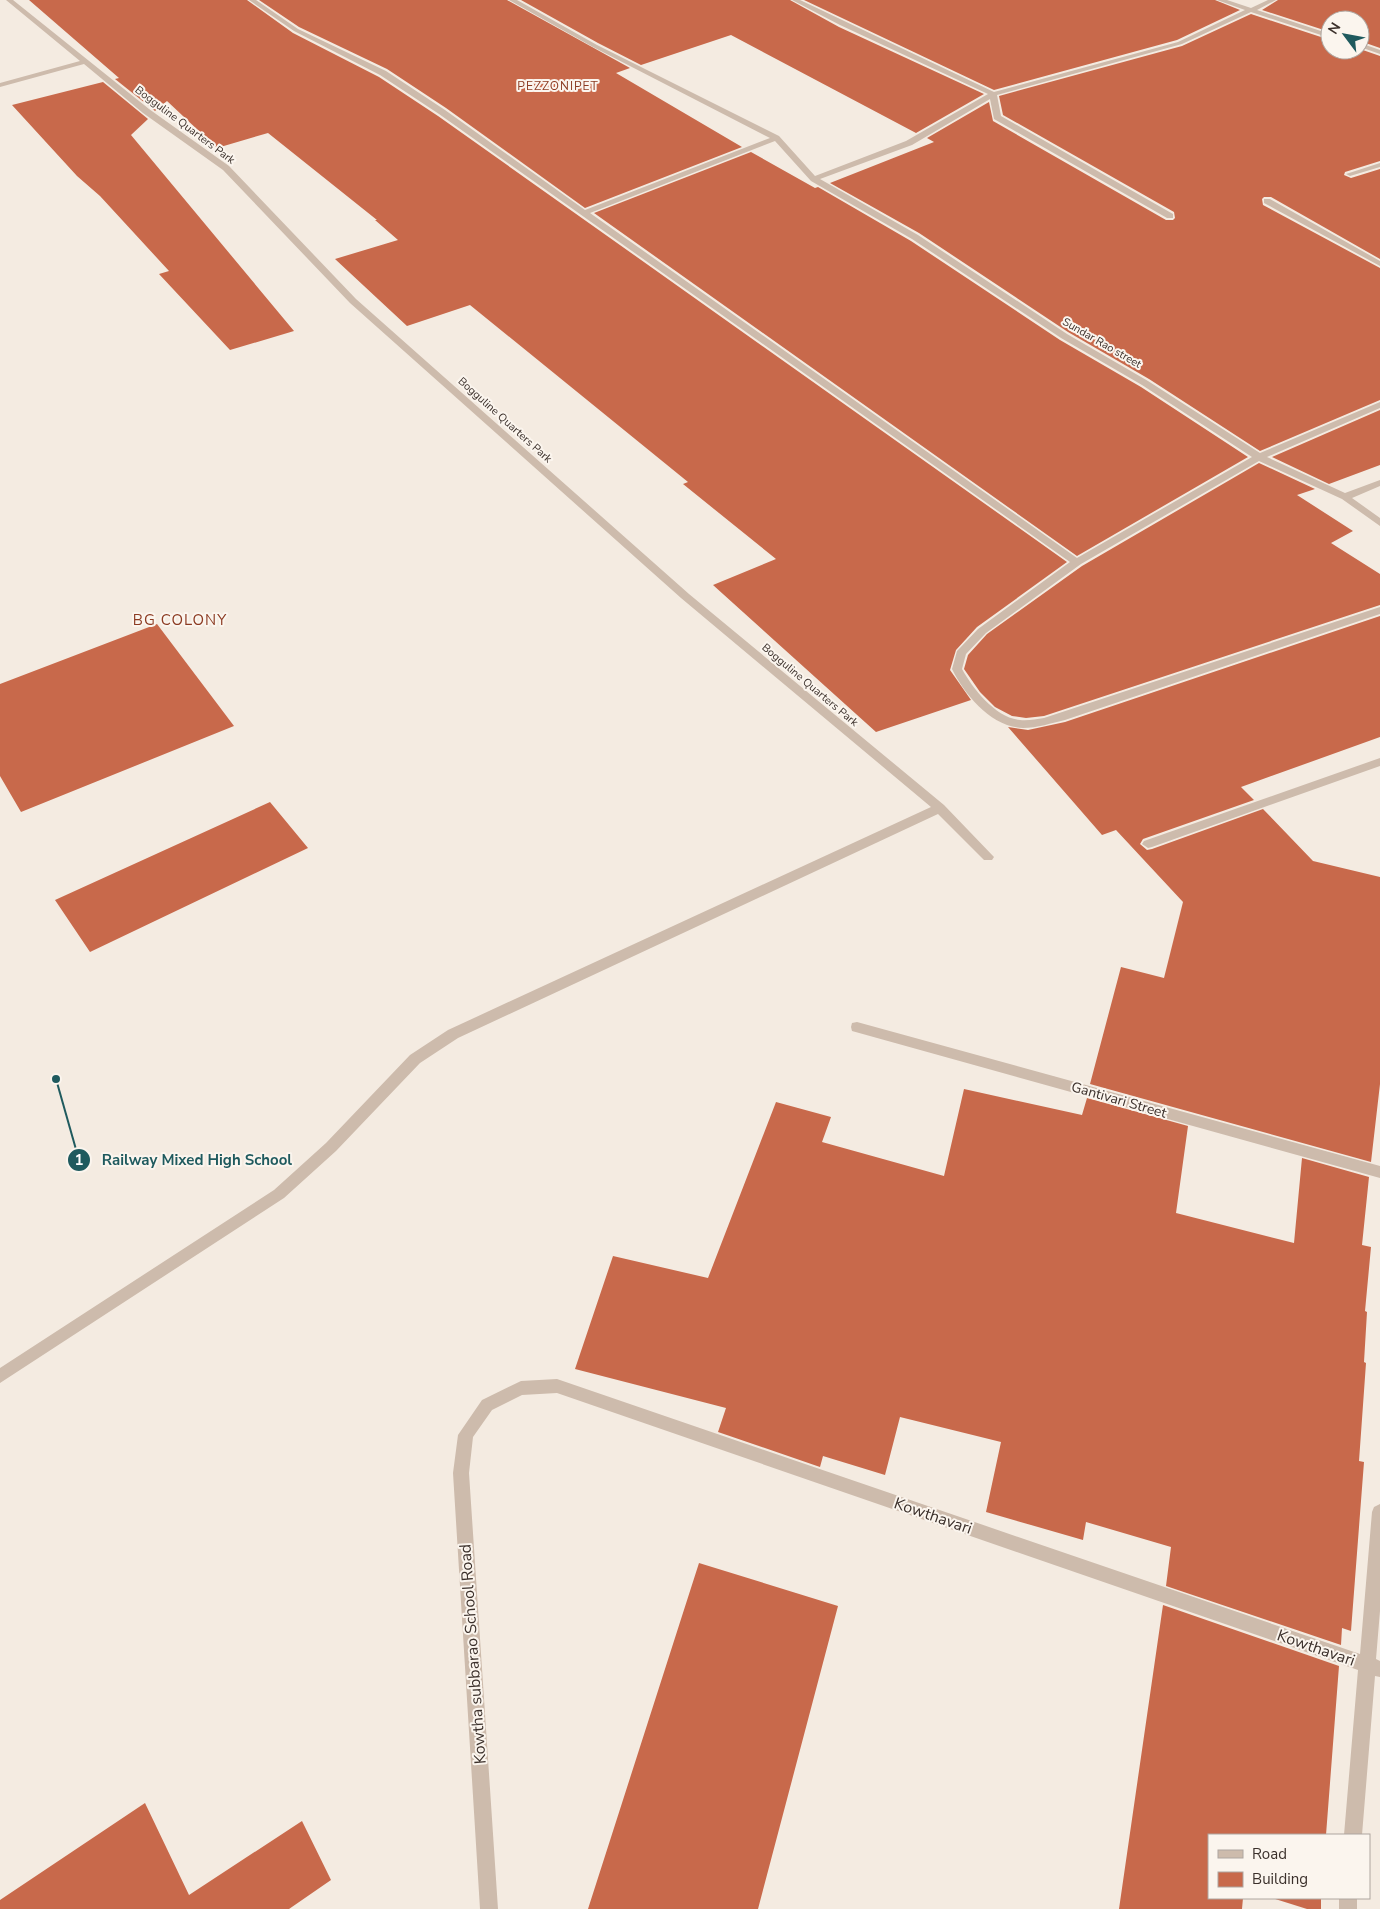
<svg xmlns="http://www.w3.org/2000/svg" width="1380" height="1909" font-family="'Nunito Sans',sans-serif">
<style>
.building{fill:#c8694b}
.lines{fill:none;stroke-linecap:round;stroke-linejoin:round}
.street{fill:#cdbbac;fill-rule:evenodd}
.labels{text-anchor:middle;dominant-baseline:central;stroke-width:4;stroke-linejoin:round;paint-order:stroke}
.far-street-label{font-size:11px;fill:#3b302b;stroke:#fbf5ee}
.far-neighbourhood-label{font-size:12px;letter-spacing:1px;fill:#8c3b22;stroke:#fbf5ee}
.street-label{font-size:14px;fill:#3b302b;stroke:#fbf5ee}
.neighbourhood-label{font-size:15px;letter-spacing:1px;fill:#8c3b22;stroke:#fbf5ee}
.near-street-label{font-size:16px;fill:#3b302b;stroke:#fbf5ee}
.leader{fill:none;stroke:#1f5a5e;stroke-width:2}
.callout-dot{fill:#1f5a5e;stroke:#fbf5ee;stroke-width:2}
.mark-label{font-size:15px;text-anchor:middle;font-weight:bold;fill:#fff}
.callout-label{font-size:15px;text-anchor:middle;font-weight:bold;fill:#1f5a5e;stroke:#fbf5ee;stroke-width:4;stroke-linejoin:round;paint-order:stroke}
</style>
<rect width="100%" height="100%" fill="#f4ebe1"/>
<!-- building -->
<path class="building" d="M 29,0 L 247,0 L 293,33 L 379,77 L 438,116 L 1067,562 L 977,627 L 956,650 L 950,670 L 971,700 L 876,732 L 713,585 L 776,559 L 683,484 L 688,482 L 470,305 L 407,326 L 335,259 L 398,240 L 375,220 L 377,220 L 268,133 L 217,148 L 167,101 L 155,111 L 115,79 L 119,78 Z
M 259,0 L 507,0 L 630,68 L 616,73 L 742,147 L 585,208 L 446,108 L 387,69 L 299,27 Z
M 521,0 L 790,0 L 839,27 L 984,94 L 916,133 L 731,35 L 641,65 L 598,43 Z
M 804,0 L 1215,0 L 1240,10 L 1177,40 L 994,90 Z
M 1278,0 L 1380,0 L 1380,48 L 1360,41 L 1360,20 L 1330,20 L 1330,32 L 1262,10 Z
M 1251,14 L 1330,40 L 1330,50 L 1360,49 L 1380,56 L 1380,161 L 1345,172 L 1344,175 L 1351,178 L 1380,169 L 1380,259 L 1271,197 L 1264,197 L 1262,199 L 1263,205 L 1380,268 L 1380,400 L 1260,451 L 1149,379 L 1068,332 L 919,233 L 830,183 L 934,142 L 927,138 L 989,102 L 993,121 L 1166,220 L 1173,220 L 1175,218 L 1174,212 L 1003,115 L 999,96 L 1182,46 Z
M 103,82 L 148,119 L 131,135 L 294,331 L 230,350 L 159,274 L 169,271 L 100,196 L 77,176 L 12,105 Z
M 751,152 L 815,188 L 818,187 L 911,241 L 1060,340 L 1141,387 L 1248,457 L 1077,556 L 594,213 Z
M 1380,410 L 1380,465 L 1329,484 L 1272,457 Z
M 1259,463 L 1315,489 L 1297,495 L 1353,531 L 1331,543 L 1380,574 L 1380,605 L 1044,716 L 1026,718 L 1012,716 L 995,707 L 980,692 L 964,669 L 968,655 L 987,634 L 1082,566 Z
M 1380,616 L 1380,737 L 1241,787 L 1254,800 L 1143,839 L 1140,844 L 1147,850 L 1152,849 L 1263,809 L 1313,861 L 1380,877 L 1380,1084 L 1371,1162 L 1090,1084 L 1121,967 L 1164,978 L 1183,902 L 1116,830 L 1102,835 L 1008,727 L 1028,730 L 1065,722 Z
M 157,624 L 234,726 L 21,812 L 0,776 L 0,684 Z
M 270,802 L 308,848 L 90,952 L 55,900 Z
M 964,1089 L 1082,1115 L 1087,1098 L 1188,1126 L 1176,1213 L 1294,1243 L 1302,1158 L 1369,1177 L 1362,1245 L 1371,1247 L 1365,1311 L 1367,1312 L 1364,1362 L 1366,1363 L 1359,1461 L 1364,1462 L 1351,1631 L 1342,1628 L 1341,1645 L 1166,1586 L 1171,1547 L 1086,1522 L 1083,1540 L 986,1512 L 1001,1442 L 900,1417 L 885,1475 L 823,1456 L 820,1467 L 718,1432 L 726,1408 L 575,1369 L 613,1256 L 708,1278 L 776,1102 L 831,1117 L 822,1142 L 944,1176 Z
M 699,1563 L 838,1606 L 758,1909 L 588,1909 Z
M 1163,1605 L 1339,1666 L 1326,1835 L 1209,1835 L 1209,1898 L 1243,1898 L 1242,1909 L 1119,1909 Z
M 145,1803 L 189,1895 L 302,1821 L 331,1880 L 289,1909 L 0,1909 L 0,1900 Z
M 1272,1898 L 1321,1898 L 1321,1909 L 1307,1909 Z"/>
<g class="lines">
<!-- street -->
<path class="street" d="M 6,0 L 13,0 L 149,109 L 229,166 L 356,299 L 689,594 L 944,805 L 994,857 L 992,860 L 984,860 L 938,814 L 458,1038 L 420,1063 L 336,1151 L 284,1198 L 0,1383 L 0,1368 L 274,1190 L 326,1143 L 410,1055 L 448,1030 L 931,807 L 681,598 L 350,303 L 223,170 L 143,113 L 84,64 L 0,87 L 0,83 L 80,61 Z
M 249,0 L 256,0 L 298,29 L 386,71 L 445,110 L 585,210 L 770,138 L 593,47 L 509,0 L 517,0 L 597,45 L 779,136 L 815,176 L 906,141 L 988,94 L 840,25 L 792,0 L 800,0 L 994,92 L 1178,42 L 1245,10 L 1217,0 L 1227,0 L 1251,8 L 1268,0 L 1276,0 L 1257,10 L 1330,34 L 1330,38 L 1251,12 L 1182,44 L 997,95 L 1001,116 L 1173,214 L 1173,218 L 1167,218 L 994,119 L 990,99 L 912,145 L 820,179 L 918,235 L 1067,334 L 1148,381 L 1260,453 L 1380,402 L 1380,408 L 1267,457 L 1345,493 L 1380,480 L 1380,486 L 1352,498 L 1380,518 L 1380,526 L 1342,499 L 1259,461 L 1081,564 L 986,633 L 966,654 L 962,669 C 973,689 996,718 1020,720 C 1028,721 1036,719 1044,718 L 1380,607 L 1380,614 L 1065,720 C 1052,723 1037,728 1023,728 C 991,727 965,695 952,669 L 957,651 L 978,629 L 1070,562 L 439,114 L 380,75 L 294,31 ZM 775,141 L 811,181 L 912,239 L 1061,338 L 1142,385 L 1252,457 L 1077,558 L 590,213 Z
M 1360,43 L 1380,50 L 1380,54 L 1360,47 Z
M 1380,163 L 1380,167 L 1350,176 L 1346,174 Z
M 1264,199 L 1270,199 L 1380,261 L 1380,266 L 1264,203 Z
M 1380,758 L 1380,766 L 1152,847 L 1148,848 L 1142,844 L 1144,841 Z
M 857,1022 L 1380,1166 L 1380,1178 L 852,1031 L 851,1027 L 852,1023 Z
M 557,1379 L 1360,1654 L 1372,1512 L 1374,1507 L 1380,1504 L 1380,1611 L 1376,1659 L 1380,1661 L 1380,1677 L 1375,1676 L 1362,1835 L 1344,1835 L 1358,1670 L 557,1393 L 522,1395 L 492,1410 L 473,1437 L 469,1473 L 498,1909 L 480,1909 L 453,1473 L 458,1435 L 482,1400 L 521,1381 Z
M 1339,1898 L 1357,1898 L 1357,1909 L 1339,1909 Z"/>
</g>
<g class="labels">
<!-- far-street labels -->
<g class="far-street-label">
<text transform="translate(185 125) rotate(37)">Bogguline Quarters Park</text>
<text transform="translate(1102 343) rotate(30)">Sundar Rao street</text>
<text transform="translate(505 420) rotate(42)">Bogguline Quarters Park</text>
<text transform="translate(810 685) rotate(40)">Bogguline Quarters Park</text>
</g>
<!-- far-neighbourhood labels -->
<g class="far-neighbourhood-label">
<text x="558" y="86">PEZZONIPET</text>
</g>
<!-- street labels -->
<g class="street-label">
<text transform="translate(1119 1100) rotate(16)">Gantivari Street</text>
</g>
<!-- neighbourhood labels -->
<g class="neighbourhood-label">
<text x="180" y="620">BG COLONY</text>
</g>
<!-- near-street labels -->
<g class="near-street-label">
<text transform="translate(933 1516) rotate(19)">Kowthavari</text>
<text transform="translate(1316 1648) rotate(19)">Kowthavari</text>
<text transform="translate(473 1654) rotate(-94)">Kowtha subbarao School Road</text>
</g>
</g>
<!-- callouts -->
<path class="leader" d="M56 1079L79 1160"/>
<g class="callout-dot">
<circle cx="56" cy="1079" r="5"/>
<circle cx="79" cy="1160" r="12"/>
</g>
<g class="mark-label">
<text x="79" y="1165">1</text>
</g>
<g class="callout-label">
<text x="197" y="1165">Railway Mixed High School</text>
</g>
<!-- legend -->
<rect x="1208" y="1834" width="162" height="65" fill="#fbf5ee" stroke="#aea6a0"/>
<rect x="1218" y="1850" width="25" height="8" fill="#cdbbac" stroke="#aea6a0"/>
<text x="1252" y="1859" font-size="15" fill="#3b302b">Road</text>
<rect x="1218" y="1872" width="25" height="15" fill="#c8694b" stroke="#aea6a0"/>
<text x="1252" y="1884" font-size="15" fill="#3b302b">Building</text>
<!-- north arrow -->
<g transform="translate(1345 35) rotate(302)"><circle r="24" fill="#fbf5ee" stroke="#aea6a0"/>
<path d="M0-4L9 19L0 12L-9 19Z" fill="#1f5a5e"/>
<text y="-8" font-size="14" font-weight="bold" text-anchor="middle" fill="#3b302b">N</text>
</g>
</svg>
